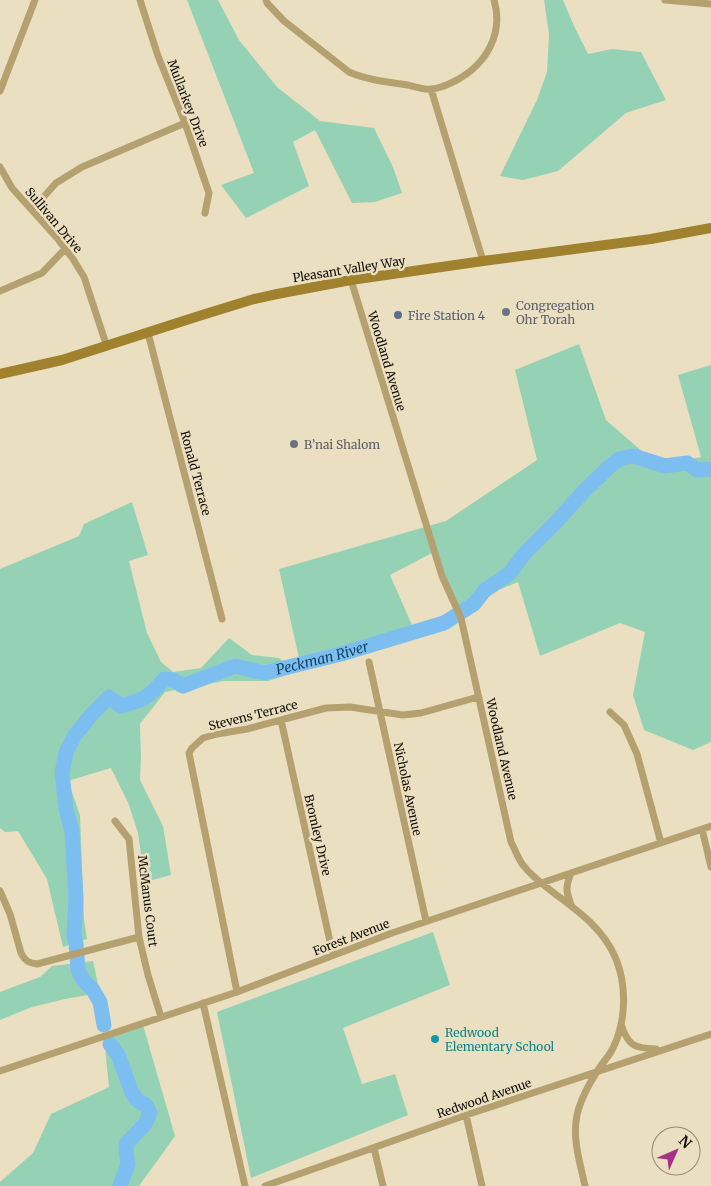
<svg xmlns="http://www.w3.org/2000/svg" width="711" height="1186" font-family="Merriweather,serif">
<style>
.green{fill:#95d2b5}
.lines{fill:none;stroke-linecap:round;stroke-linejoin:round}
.river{stroke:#7dbef0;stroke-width:15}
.minor{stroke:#b5a170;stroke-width:7}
.secondary{stroke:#a0822e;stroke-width:10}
.worship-dot{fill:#6b7280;stroke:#ebdfc1;stroke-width:2}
.service-dot{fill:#5c6f8a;stroke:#ebdfc1;stroke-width:2}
.culture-dot{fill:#0f9aa8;stroke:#ebdfc1;stroke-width:2}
.labels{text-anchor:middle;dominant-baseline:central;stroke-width:5;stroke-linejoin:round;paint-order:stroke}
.street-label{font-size:12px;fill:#110d04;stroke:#ebdfc1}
.worship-label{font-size:12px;fill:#5b616d;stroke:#ebdfc1;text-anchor:start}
.service-label{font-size:12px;fill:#4e5e75;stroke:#ebdfc1;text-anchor:start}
.culture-label{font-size:12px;fill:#0d838f;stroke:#ebdfc1;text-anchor:start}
.water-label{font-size:14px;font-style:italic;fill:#104363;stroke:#ebdfc1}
</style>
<rect width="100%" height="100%" fill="#ebdfc1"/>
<!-- green -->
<path class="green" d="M 187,0 L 218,0 L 239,40 L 277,87 L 320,121 L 374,128 L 393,167 L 402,193 L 375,202 L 352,203 L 315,130 L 293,142 L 309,186 L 246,218 L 221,185 L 254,173 Z
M 544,0 L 563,0 L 574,26 L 588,54 L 612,49 L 641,52 L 666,100 L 626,113 L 558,171 L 523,180 L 500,176 L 537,100 L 547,72 L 549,34 Z
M 579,344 L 606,420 L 659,466 L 701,457 L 678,375 L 711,365 L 711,742 L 693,750 L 644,730 L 633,695 L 645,632 L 620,623 L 540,656 L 518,582 L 455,608 L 432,553 L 390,575 L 415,632 L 301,667 L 279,569 L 446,521 L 537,460 L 515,370 Z
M 132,502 L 148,555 L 129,561 L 147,633 L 161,662 L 173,672 L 201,668 L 229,638 L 252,655 L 279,658 L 296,672 L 268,681 L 224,681 L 165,692 L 140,724 L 141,757 L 140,780 L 163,826 L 171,875 L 145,882 L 138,833 L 129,805 L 111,768 L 68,781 L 80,815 L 84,919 L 87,939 L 63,947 L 47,879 L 18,831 L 5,832 L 0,828 L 0,569 L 79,536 L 84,524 Z
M 433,932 L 450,985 L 343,1028 L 362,1084 L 395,1074 L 408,1115 L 251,1178 L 217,1012 Z
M 93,961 L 100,993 L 65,999 L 32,1007 L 0,1020 L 0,992 L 40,977 L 52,966 Z
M 143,1025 L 175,1136 L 139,1186 L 0,1186 L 0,1182 L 33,1153 L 51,1114 L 109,1087 L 104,1038 Z"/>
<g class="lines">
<!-- river -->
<g class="river">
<path id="s1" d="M 104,1025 L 100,1002 L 93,990 L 83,980 L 78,970 L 76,944 L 74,935 L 76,898 L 72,832 L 66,809 L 62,773 L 66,752 L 75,735 L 92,714 L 109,697 L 121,706 C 143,700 150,697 164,679 L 173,680 L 183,686 L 235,666 L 264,673 L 341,654 L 444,623 L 474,604 L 484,591 L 510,573 L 524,554 L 557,521 L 584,491 L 609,467 L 619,459 L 633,456 L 665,466 L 687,463 L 697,470 L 711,469"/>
<path d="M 110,1044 L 118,1055 L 132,1093 L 138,1101 L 146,1105 L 150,1113 L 145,1124 L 126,1144 L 126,1151 L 128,1164 L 120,1186"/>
</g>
<!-- minor -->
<path class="minor" d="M 140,0 L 158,56 L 185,123 L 209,193 L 205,213
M 266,0 L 267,3 L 284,21 L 349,72 C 367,80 388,82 408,85 C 415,87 424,90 431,89 C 440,89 449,84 457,80 C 486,64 504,34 494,0
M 665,0 L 711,4
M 431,89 L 483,261
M 0,91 L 35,0
M 0,167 L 12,188 L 57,238 L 73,259 L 84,277 L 107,347
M 32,210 L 56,183 L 82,167 L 185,123
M 351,280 L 442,576 L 461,618 L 511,842 C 515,849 518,859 523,865 C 531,876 544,885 554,893 C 579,912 604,929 616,959 C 627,986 626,1022 613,1048 C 610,1055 604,1061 600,1067 C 590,1082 581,1097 577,1115 C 572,1139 580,1162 585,1186
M 0,291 L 42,273 L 65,249
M 148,333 L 222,619
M 369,662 L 426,921
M 610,712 L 624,725 L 637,754 L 661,843
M 281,720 L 333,955
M 115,821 L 129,839 L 139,937 L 148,975 L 161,1017
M 702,829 L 711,867
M 571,873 C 565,888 566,892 572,907
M 0,891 L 10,914 L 21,953 C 25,961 29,963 37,964 L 139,937
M 237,992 L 189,753 L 192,748 L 203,738 L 217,734 L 247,729 L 326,708 L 350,707 L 403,715 L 421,713 L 478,697
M 203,1003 L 245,1186
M 621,1024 C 628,1046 634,1048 656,1049
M 0,1071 L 237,992 L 392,933 L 711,826
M 466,1115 L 482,1186
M 374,1148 L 383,1186
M 265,1186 L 466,1115 L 711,1034"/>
<!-- secondary -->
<path class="secondary" d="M 0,374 L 62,360 L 202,315 L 254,299 L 277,294 L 351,280 L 483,261 L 651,239 L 711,228"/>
</g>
<!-- markers -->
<g class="worship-dot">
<circle cx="506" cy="312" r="5"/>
<circle cx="294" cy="444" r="5"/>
</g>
<circle class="service-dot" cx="398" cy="315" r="5"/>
<circle class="culture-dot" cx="435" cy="1039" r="5"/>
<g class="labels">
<!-- street labels -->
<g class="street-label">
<text transform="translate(188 103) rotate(69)">Mullarkey Drive</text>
<text transform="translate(54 220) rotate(50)">Sullivan Drive</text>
<text transform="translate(349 269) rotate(-9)">Pleasant Valley Way</text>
<text transform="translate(387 361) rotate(73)">Woodland Avenue</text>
<text transform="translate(196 473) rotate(75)">Ronald Terrace</text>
<text transform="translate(253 715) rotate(-14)">Stevens Terrace</text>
<text transform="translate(502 749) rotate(77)">Woodland Avenue</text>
<text transform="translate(408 789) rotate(78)">Nicholas Avenue</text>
<text transform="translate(318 835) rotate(77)">Bromley Drive</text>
<text transform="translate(148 901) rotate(83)">McManus Court</text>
<text transform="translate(351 937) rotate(-21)">Forest Avenue</text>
<text transform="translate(484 1098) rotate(-19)">Redwood Avenue</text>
</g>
<!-- worship labels -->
<g class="worship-label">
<text x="516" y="305">Congregation<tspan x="516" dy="14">Ohr Torah</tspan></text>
<text x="304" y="444">B’nai Shalom</text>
</g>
<!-- service labels -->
<g class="service-label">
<text x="408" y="315">Fire Station 4</text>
</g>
<!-- culture labels -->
<g class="culture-label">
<text x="445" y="1032">Redwood<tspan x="445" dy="14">Elementary School</tspan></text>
</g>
<!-- water labels -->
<g class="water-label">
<text stroke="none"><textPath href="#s1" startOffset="586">Peckman River</textPath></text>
</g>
</g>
<!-- north arrow -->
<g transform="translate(676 1151) rotate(45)"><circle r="24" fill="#ebdfc1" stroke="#948b75"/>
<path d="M0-4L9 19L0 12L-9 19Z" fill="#a83188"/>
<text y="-8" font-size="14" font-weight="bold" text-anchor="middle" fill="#110d04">N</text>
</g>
</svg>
